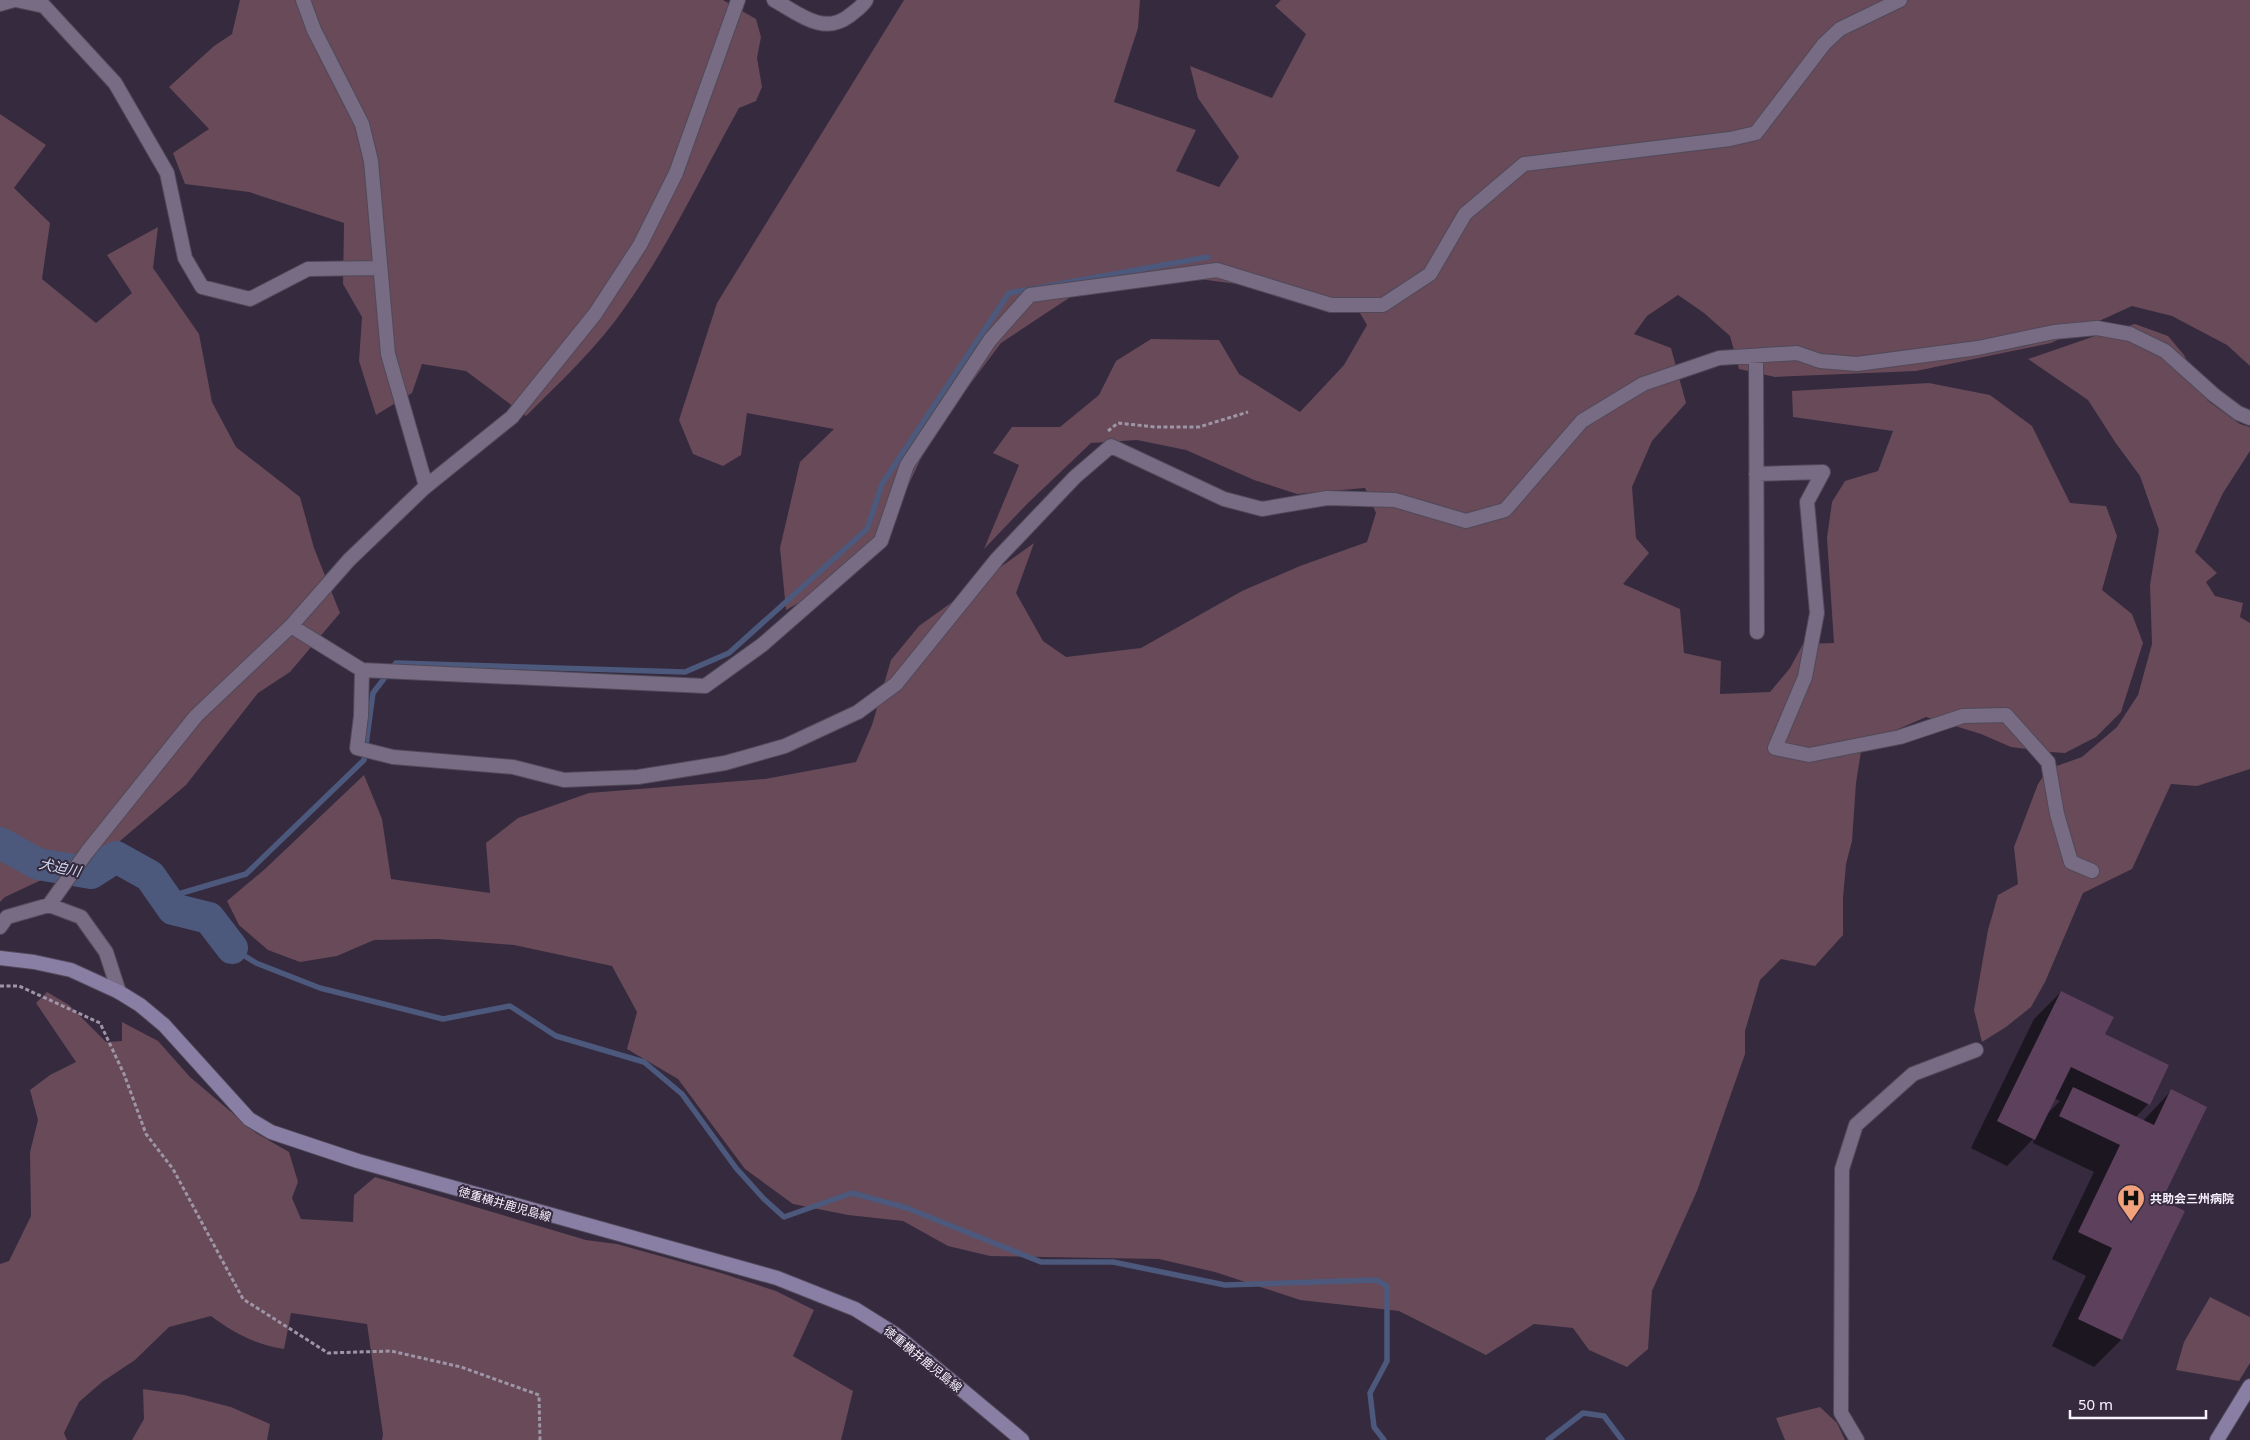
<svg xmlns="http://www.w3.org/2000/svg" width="2250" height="1440" font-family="'Noto Sans','Noto Sans JP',sans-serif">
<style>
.green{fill:#684a59}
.shadow{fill:#0007;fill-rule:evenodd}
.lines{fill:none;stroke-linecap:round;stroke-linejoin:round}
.stream{stroke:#4c597c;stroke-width:5.5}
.river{stroke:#4c597c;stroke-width:32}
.building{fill:#5d405c}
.minor-casing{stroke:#514959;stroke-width:16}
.secondary-casing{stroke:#514959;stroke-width:16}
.path{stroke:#9e96a6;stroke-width:3;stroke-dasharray:4 2.5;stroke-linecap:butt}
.minor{stroke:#776c83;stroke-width:14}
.secondary{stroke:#897fa5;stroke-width:14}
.labels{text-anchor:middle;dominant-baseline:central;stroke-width:4;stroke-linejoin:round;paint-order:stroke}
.poi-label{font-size:12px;font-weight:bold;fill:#f8f2ff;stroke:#352a3e;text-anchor:start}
.street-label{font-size:12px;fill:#f8f2ff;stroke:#352a3e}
.water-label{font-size:14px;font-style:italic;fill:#d3ddf6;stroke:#352a3e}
</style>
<rect width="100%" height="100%" fill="#352a3e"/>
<!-- green -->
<path class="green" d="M 240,0 L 723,0 L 756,19 L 761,37 L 757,58 L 762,87 L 756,101 L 739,108 C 702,174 670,244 626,306 C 598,347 561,381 526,416 L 466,371 L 422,364 L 412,393 L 376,415 L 359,361 L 362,317 L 343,284 L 344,223 L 249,192 L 185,184 L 173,153 L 209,129 L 169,87 L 214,46 L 232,34 Z
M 904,0 L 1140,0 L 1138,28 L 1114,102 L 1196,130 L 1176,171 L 1219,187 L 1239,157 L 1198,98 L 1190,66 L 1272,98 L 1306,34 L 1275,6 L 1281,0 L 2250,0 L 2250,366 L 2227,345 L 2172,316 L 2132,306 L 2051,343 L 1916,371 L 1775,377 L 1739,369 L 1730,336 L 1704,313 L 1678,295 L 1647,316 L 1634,334 L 1671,348 L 1686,403 L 1652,441 L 1632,487 L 1636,538 L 1649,553 L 1623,584 L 1680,609 L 1684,653 L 1721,661 L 1720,694 L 1770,692 L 1790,668 L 1803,644 L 1834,643 L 1827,538 L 1832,502 L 1845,481 L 1878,471 L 1893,431 L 1793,417 L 1792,391 L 1929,383 L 1990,395 L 2032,426 L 2070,503 L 2106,506 L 2117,536 L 2102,590 L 2132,614 L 2143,643 L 2121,712 L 2096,737 L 2065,753 L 2050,752 L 2011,747 L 1981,734 L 1926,717 L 1862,745 L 1856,783 L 1852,841 L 1846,864 L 1843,898 L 1843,935 L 1815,966 L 1781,959 L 1760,980 L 1745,1031 L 1745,1054 L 1697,1191 L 1652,1291 L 1648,1349 L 1627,1367 L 1589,1350 L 1573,1328 L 1534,1324 L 1486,1355 L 1399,1311 L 1300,1300 L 1215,1272 L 1159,1259 L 990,1256 L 948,1246 L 903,1221 L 848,1215 L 793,1204 L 745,1169 L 678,1079 L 627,1049 L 637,1012 L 612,966 L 514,945 L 437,939 L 374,940 L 337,956 L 300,962 L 268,950 L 239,925 L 227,901 L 265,869 L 364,775 L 382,819 L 391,879 L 490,893 L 486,843 L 518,818 L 589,793 L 765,779 L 856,762 L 872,725 L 891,660 L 919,626 L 1034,543 L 1016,593 L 1043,641 L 1066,657 L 1141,648 L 1242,591 L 1300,566 L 1367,542 L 1376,513 L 1365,488 L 1297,494 L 1254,480 L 1186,450 L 1137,440 L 1091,443 L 1028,503 L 984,549 L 1019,465 L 993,453 L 1012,427 L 1060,427 L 1099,395 L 1116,361 L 1151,339 L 1219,340 L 1239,374 L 1300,412 L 1344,365 L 1367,325 L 1354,303 L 1306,293 L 1145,272 L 1075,294 L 1001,343 L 932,435 L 899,505 L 845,577 L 786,610 L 780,548 L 800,462 L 834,429 L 747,413 L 741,455 L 723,466 L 693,454 L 679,420 L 717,303 Z
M 0,114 L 46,145 L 14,188 L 50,223 L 42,279 L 96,323 L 132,293 L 107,255 L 158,227 L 153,268 L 199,334 L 212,402 L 236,447 L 300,497 L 314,548 L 340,613 L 290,672 L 258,693 L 186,785 L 114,846 L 5,897 L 0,902 Z
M 2135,324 L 2168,336 L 2184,355 L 2208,401 L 2240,424 L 2250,427 L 2250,451 L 2223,493 L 2195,552 L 2217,573 L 2206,582 L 2215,596 L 2243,603 L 2240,617 L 2250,623 L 2250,769 L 2197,786 L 2171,784 L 2132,869 L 2083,893 L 2045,982 L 2031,1007 L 2006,1027 L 1982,1042 L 1974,1010 L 1988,930 L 1998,895 L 2018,884 L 2014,847 L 2038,784 L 2048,769 L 2082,757 L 2117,727 L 2138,695 L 2152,644 L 2150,585 L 2159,530 L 2140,476 L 2115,442 L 2088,400 L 2028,359 L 2095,336 Z
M 47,992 L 69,1005 L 106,1042 L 122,1041 L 122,1022 L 158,1041 L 190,1077 L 256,1133 L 289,1152 L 298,1182 L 292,1198 L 301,1219 L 353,1222 L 354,1195 L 375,1177 L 586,1240 L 617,1244 L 721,1273 L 776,1291 L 814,1310 L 793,1356 L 853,1391 L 841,1440 L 382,1440 L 383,1434 L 367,1324 L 291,1313 L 284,1349 C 255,1344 235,1334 211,1316 L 169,1327 L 135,1360 L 102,1382 L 79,1402 L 64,1433 L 67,1440 L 0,1440 L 0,1264 L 9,1261 L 31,1216 L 30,1152 L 38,1120 L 30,1090 L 50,1075 L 76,1062 L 36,1003 Z
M 2210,1297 L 2250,1317 L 2250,1363 L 2239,1381 L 2176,1370 L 2184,1342 Z
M 143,1389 L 184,1395 L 231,1407 L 270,1424 L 267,1440 L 132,1440 L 144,1419 Z
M 1820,1407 L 1837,1423 L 1845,1440 L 1785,1440 L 1776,1418 Z"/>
<!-- shadow -->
<path class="shadow" d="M 2061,992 L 2104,1035 L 2167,1066 L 2148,1104 L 2135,1118 L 2143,1121 L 2171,1091 L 2160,1201 L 2183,1212 L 2121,1340 L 2094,1367 L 2052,1346 L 2086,1276 L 2052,1259 L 2094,1172 L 2033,1143 L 2034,1138 L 2007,1166 L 1971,1148 L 2034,1019 ZM 2054,1098 L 2060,1101 L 2046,1115 Z"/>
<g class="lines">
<!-- stream -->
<path class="stream" d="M 165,898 L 246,874 L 364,760 L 373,693 L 396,663 L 685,672 L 729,653 L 867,529 L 882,484 L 1009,293 L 1208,257
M 232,948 L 256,963 L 320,988 L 443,1019 L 510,1006 L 556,1036 L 644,1062 L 682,1094 L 736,1168 L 764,1199 L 784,1217 L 852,1193 L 907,1208 L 1041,1262 L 1113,1262 L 1225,1285 L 1376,1280 L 1387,1286 L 1387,1361 L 1370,1393 L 1374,1427 L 1384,1440
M 1548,1440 L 1583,1413 L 1604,1416 L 1622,1440"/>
<!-- river -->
<path class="river" d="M 0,843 L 38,864 L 91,873 L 116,857 L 150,876 L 173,909 L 209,918 L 232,948"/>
</g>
<!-- building -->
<path class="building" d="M 2061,991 L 2114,1017 L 2105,1034 L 2169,1065 L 2150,1105 L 2071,1067 L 2035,1140 L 1997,1121 Z
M 2073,1087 L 2154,1125 L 2171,1089 L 2207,1107 L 2162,1200 L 2185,1211 L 2122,1340 L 2078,1319 L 2112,1248 L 2078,1232 L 2120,1145 L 2059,1116 Z"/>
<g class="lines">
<!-- minor casing -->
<g class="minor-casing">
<path id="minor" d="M 16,0 L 44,6 L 115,83 L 167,173 L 185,258 L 202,287 L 250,299 L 308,269 L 380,268
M 303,0 L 314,30 L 362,124 L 371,161 L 388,354 L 426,486
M 774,0 C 798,13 823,36 849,16 C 855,11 862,7 866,0
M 0,4 L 14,0
M 1756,356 L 1757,632
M 1756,474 L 1823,472 L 1807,502 L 1817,613 L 1805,677 L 1775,748 L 1809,755 L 1900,737 L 1963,716 L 2006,715 L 2048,762 L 2057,814 L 2071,862 L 2092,871
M 291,626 L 362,670 L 361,716 L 357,748 L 393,757 L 513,767 L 564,780 L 638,777 L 725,763 L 785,746 L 858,712 L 896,684 L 997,559 L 1075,477 L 1111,446 L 1224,499 L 1262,509 L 1327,498 L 1395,500 L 1466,521 L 1505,510 L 1582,421 L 1643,384 L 1719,358 L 1797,353 L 1820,361 L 1857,364 L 1978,348 L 2054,332 L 2097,328 L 2130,334 L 2165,351 L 2214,395 L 2238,413 L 2250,418
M 362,670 L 705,686 L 762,645 L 881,541 L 907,465 L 990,340 L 1030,295 L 1217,270 L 1331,305 L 1383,305 L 1430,274 L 1465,214 L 1524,164 L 1730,139 L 1756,133 L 1824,44 L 1840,29 L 1900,0
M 49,905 L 81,917 L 106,952 L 119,992
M 0,927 L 7,917 L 49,905 L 87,852 L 196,716 L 291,626 L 349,560 L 424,488 L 512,417 L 595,314 L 640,245 L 676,173 L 738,0
M 1857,1440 L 1841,1413 L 1842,1169 L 1856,1125 L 1913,1074 L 1976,1050"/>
</g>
<!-- secondary casing -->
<g class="secondary-casing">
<path id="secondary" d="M 0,958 L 34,962 L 71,970 L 119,992 L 140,1005 L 164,1025 L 249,1119 L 271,1132 L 358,1161 L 777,1278 L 855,1309 L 895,1334 L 1022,1440
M 2217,1440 L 2250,1386"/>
</g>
<!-- path -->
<path class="path" d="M 1108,431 L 1118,423 L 1155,427 L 1199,427 L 1248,412
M 0,986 L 19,986 L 100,1023 L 124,1074 L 146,1134 L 173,1169 L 243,1299 L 328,1353 L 391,1351 L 461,1367 L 539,1395 L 540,1440"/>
<!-- minor -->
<use href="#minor" class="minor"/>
<!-- secondary -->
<use href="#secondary" class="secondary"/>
</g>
<!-- icons -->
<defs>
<g id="hospital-pin" transform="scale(1.4375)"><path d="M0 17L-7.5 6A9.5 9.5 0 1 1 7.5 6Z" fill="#f1a17c" stroke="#352a3e"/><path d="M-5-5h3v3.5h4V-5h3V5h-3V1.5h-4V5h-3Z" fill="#111"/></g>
</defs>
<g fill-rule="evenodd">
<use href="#hospital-pin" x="2131" y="1198"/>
</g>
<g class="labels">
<!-- poi labels -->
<g class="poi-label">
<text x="2150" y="1198">共助会三州病院</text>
</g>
<!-- street labels -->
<g class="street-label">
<text transform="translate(505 1204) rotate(16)">徳重横井鹿児島線</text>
<text transform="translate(923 1359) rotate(39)">徳重横井鹿児島線</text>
</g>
<!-- water labels -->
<g class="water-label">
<text transform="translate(60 867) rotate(12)">犬迫川</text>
</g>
</g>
<!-- scale -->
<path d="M2070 1410v8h136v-8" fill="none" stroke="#f8f2ff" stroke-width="2.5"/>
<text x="2078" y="1410" font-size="15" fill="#f8f2ff" stroke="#352a3e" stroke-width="4" paint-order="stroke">50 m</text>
</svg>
